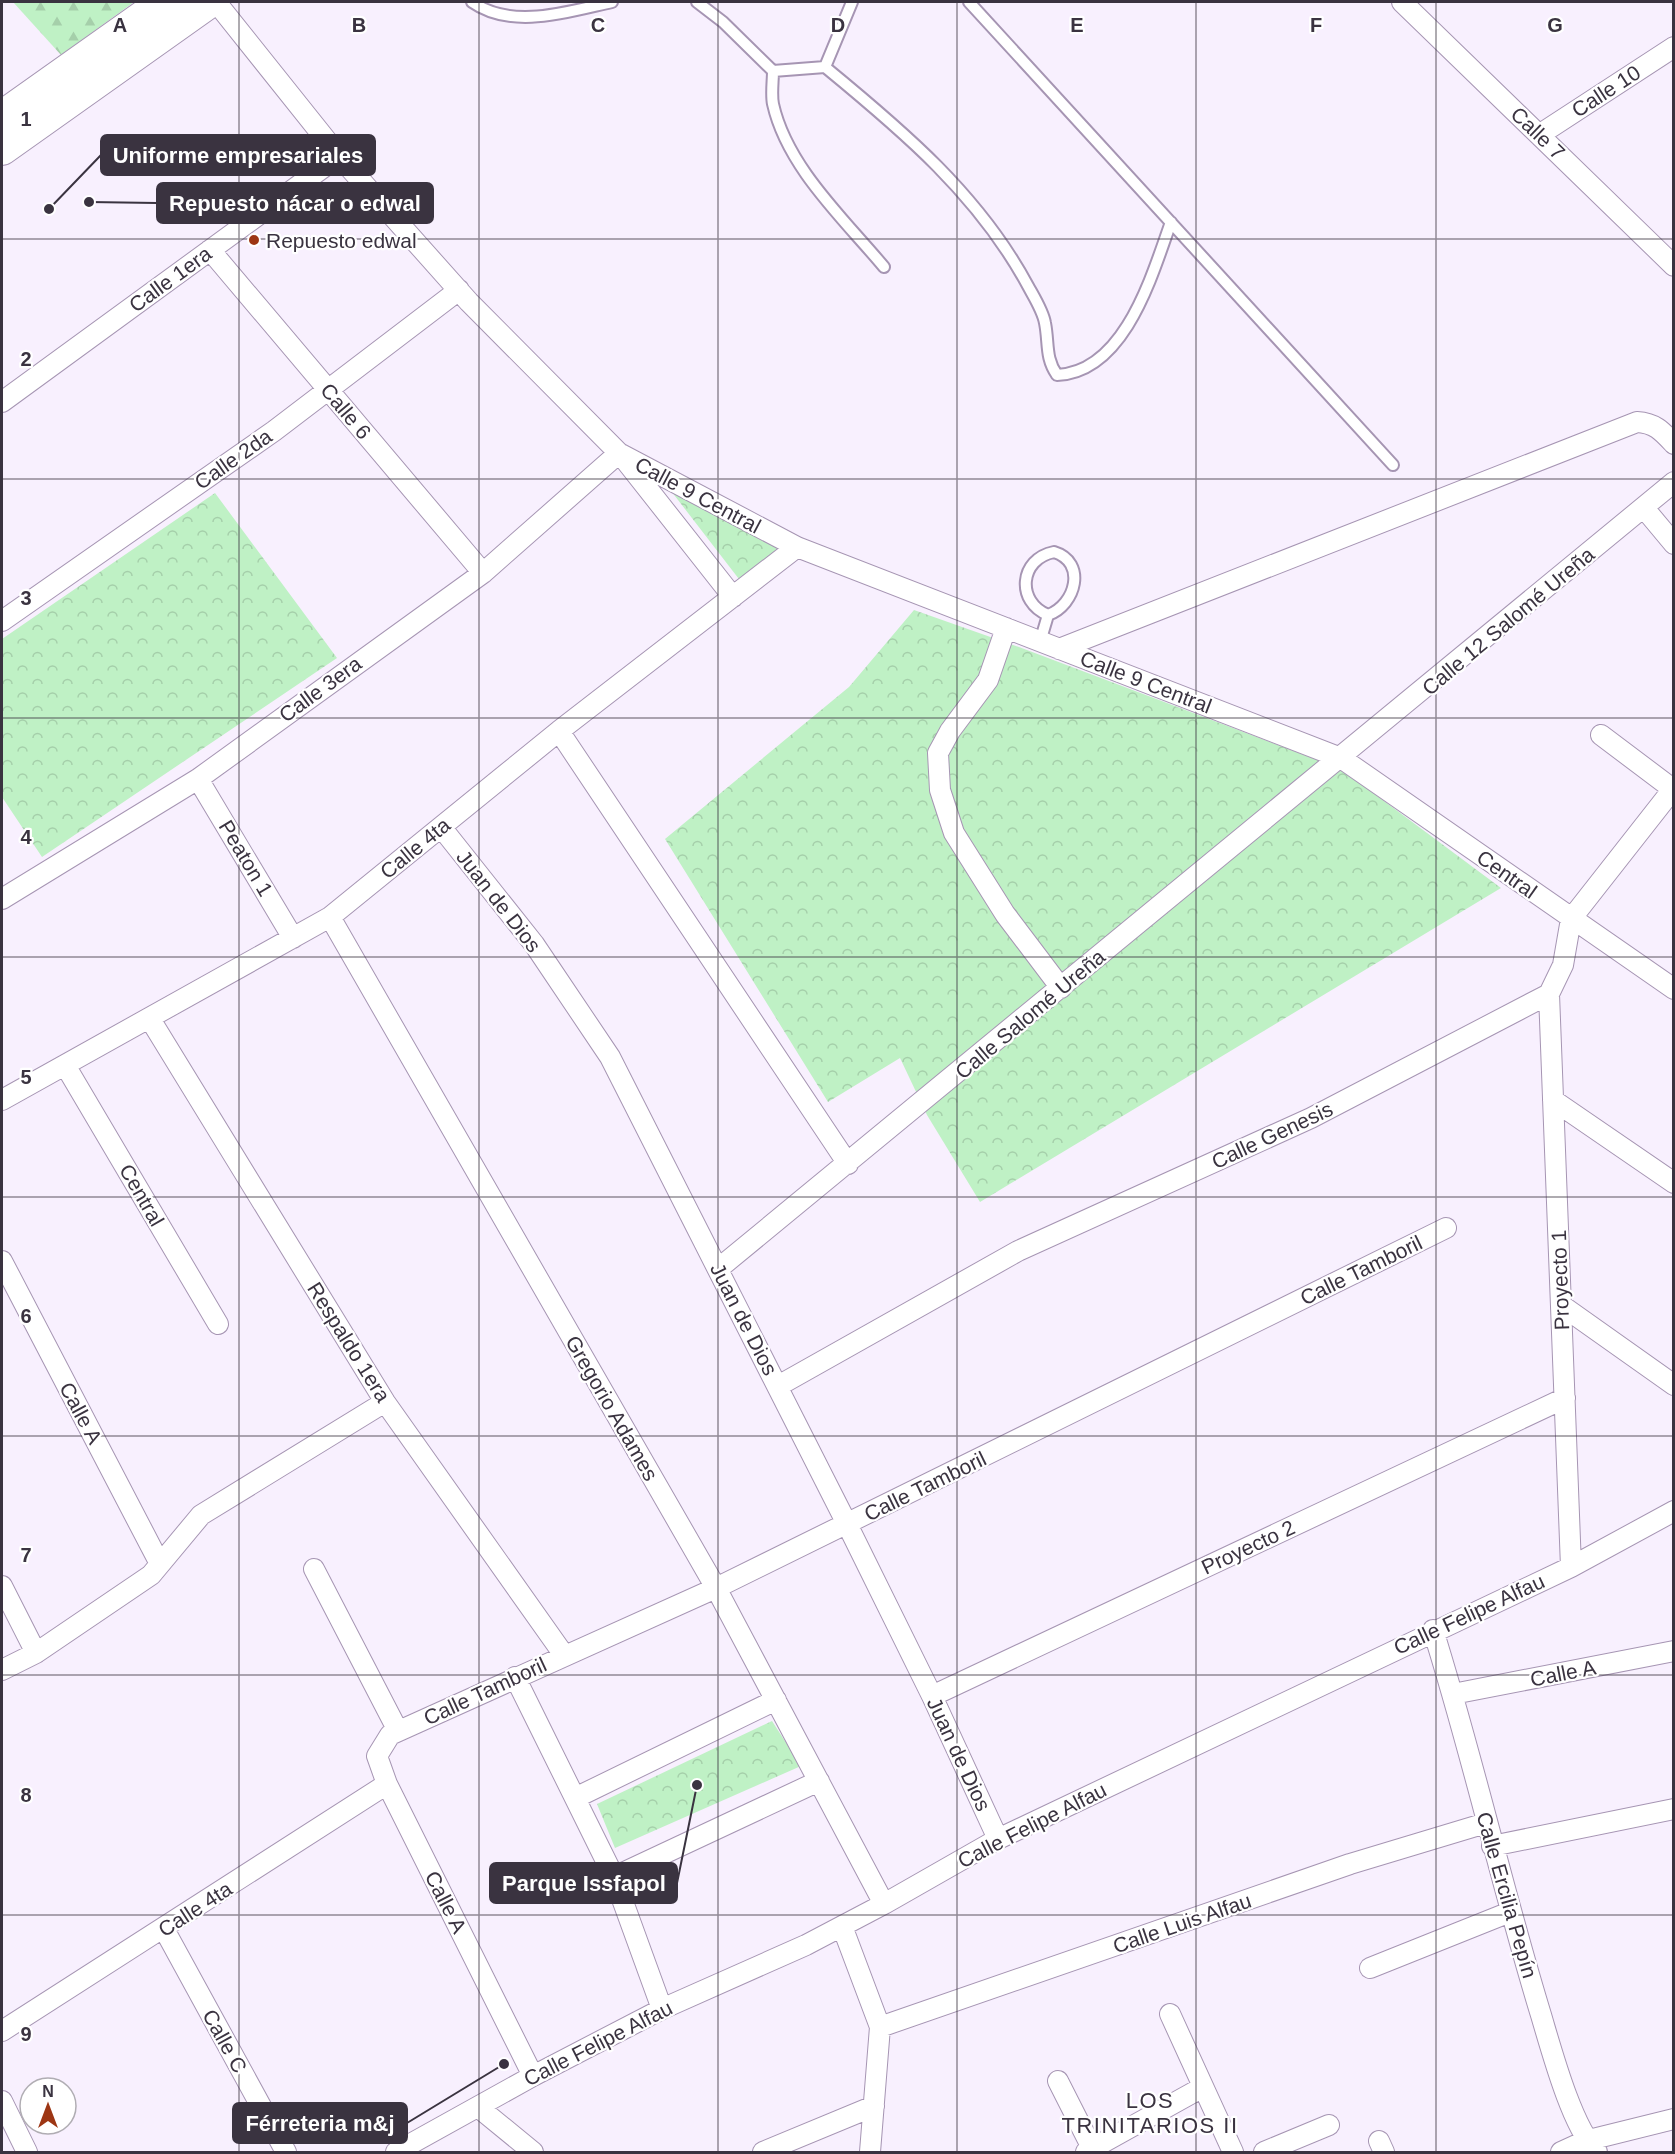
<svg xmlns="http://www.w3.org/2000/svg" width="1675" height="2154" font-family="Arial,sans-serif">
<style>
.forest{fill:url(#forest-firs)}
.park{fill:url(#park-crowns)}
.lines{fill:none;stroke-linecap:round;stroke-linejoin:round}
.lane-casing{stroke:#a695b3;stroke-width:14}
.street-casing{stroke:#a695b3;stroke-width:22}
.primary-casing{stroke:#a695b3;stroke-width:34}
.lane{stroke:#fff;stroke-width:10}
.street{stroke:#fff;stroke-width:20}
.primary{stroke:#fff;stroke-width:32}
.grid{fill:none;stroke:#3a3340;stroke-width:1.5;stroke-opacity:0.55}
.poi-dot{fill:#9d3614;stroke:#fff;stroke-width:2}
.labels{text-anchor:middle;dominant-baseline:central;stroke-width:4.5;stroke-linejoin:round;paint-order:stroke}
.street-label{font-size:21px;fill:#3a3340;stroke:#fff}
.poi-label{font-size:21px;fill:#3a3340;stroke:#fff;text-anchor:start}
.neighbourhood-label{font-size:22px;letter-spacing:1.5px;fill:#3a3340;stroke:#fff}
.grid-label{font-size:20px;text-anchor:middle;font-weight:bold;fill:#3a3340;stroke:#fff;stroke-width:4.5;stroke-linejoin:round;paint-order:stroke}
.leader{fill:none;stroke:#3a3340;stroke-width:2}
.callout-dot{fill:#3a3340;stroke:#fff;stroke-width:2}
.callout{fill:#3a3340;stroke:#3a3340;stroke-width:2}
.callout-label{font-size:22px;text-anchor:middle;font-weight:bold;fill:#fff}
</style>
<defs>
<pattern id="forest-firs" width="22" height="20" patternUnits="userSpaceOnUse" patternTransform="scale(1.5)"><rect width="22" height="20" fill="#bff1c5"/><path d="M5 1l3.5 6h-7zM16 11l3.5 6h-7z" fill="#a5cfaa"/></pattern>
<pattern id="park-crowns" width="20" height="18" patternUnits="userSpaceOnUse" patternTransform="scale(1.5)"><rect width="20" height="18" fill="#bff1c5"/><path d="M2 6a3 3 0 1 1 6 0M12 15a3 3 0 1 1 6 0" fill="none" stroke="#a5cfaa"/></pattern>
</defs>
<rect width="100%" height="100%" fill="#f8f0fe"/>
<!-- forest -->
<path class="forest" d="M 13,2 L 134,2 L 61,55 Z"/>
<!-- park -->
<path class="park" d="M 668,487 L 783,548 L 742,583 Z
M 215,493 L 337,658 L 42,857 L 2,797 L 2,639 Z
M 914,610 L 1019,647 L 1341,769 L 1501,888 L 980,1202 L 927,1115 L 900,1058 L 828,1102 L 665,839 L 849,687 Z
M 772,1721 L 801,1766 L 615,1848 L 597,1804 Z"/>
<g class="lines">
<!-- lane casing -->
<g class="lane-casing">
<path id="lane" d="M 472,2 C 512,30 567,12 612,2
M 697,2 L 723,22 L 773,71 C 773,81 771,94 773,104 C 787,167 844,219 884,267
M 969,2 L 1393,465
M 825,67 L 852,2
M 773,71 L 825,67 C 903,131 979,195 1028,286 C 1034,297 1043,311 1045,323 C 1049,343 1045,358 1057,375 C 1125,372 1152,275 1171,222
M 1054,552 C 1087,562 1076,605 1048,615 C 1016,602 1019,559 1054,552 Z
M 1040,642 L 1048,615"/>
</g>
<!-- street casing -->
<g class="street-casing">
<path id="street" d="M 216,2 L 339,156 L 469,302 L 619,453 L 797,547 L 1341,758 L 1674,989
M 1402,2 L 1674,266
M 1539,135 L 1674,47
M 210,250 L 483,573
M 2,402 L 339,156
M 625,460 L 733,597
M 1644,508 L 1674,544
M 2,621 L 274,431 L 459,290
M 1006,628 L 988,680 L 950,731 L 938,753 L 940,790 L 954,833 L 1005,914 L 1061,988
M 1059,649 L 1637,422 C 1655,423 1662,431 1674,444
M 559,731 L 848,1164
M 1601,735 L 1674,790
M 198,779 L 293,938
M 441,827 L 534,944 L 610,1057 L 847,1524 L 932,1696 L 998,1839
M 2,899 L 198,779 L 483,573 L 619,453
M 330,917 L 716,1588 L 884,1904
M 1549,994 L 1571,1567
M 150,1019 L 385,1402 L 564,1655
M 65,1065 L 218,1324
M 2,1100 L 330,917 L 559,731 L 797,547
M 1553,1100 L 1674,1183
M 2,1261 L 160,1564
M 718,1269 L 1674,482
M 1561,1305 L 1674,1385
M 778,1386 L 1018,1251 L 1311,1118 L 1549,994 L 1563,965 L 1571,919 L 1673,789
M 314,1569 L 398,1731
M 2,1586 L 36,1653
M 1433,1630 C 1473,1757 1502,1888 1541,2015 C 1552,2052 1572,2127 1597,2152
M 2,1670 L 36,1653 L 151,1575 L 201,1515 L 385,1402
M 515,1677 L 614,1877 L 662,2009
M 1453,1694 L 1674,1651
M 932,1696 L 1565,1398
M 575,1798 L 776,1700
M 1492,1846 L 1674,1809
M 614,1877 L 819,1781
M 842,1926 L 880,2027 L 870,2152
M 164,1929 L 286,2152
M 1370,1968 L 1510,1912
M 1170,2014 L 1233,2152
M 880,2027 L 1350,1864 L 1486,1823
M 2,2031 L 387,1784
M 533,2076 L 387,1784 L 377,1756 L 390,1735 L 716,1588 L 1446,1228
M 1058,2081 L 1094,2152
M 2,2101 L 27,2152
M 478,2107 L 533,2152
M 1379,2141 L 1384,2152
M 396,2152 L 533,2076 L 662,2009 L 806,1945 L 884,1904 L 998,1839 L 1571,1567 L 1674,1511
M 763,2152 L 874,2106
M 1086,2152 L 1203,2087
M 1264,2152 L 1329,2125
M 1561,2152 L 1585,2141 L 1674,2119"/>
</g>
<!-- primary casing -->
<g class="primary-casing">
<path id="primary" d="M 2,117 L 164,2
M 2,149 L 209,2"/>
</g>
<!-- lane -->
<use href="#lane" class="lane"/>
<!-- street -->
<use href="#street" class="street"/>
<!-- primary -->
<use href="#primary" class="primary"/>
</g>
<!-- grid -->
<path class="grid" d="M 239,2 L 239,2152M 479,2 L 479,2152M 718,2 L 718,2152M 957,2 L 957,2152M 1196,2 L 1196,2152M 1436,2 L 1436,2152M 2,239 L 1674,239M 2,479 L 1674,479M 2,718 L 1674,718M 2,957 L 1674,957M 2,1197 L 1674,1197M 2,1436 L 1674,1436M 2,1675 L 1674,1675M 2,1915 L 1674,1915"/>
<!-- markers -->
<circle class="poi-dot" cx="254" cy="240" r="6"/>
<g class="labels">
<!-- street labels -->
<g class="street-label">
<text transform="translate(1606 91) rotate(-33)">Calle 10</text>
<text transform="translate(1538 133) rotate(44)">Calle 7</text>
<text transform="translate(170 279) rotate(-36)">Calle 1era</text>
<text transform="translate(346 411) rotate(50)">Calle 6</text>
<text transform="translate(233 459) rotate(-35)">Calle 2da</text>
<text transform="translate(698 495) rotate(28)">Calle 9 Central</text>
<text transform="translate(1508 621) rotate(-40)">Calle 12 Salomé Ureña</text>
<text transform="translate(1146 682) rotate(21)">Calle 9 Central</text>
<text transform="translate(320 689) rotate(-36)">Calle 3era</text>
<text transform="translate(415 848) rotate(-39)">Calle 4ta</text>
<text transform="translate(246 858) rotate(59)">Peaton 1</text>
<text transform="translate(1507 874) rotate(35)">Central</text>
<text transform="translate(499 901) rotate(52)">Juan de Dios</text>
<text transform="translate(1030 1014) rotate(-40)">Calle Salomé Ureña</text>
<text transform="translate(1272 1135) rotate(-25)">Calle Genesis</text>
<text transform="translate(142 1195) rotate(60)">Central</text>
<text transform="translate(1361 1270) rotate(-26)">Calle Tamboril</text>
<text transform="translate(1560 1280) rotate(-92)">Proyecto 1</text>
<text transform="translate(744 1319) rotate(63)">Juan de Dios</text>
<text transform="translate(349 1342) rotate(58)">Respaldo 1era</text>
<text transform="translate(612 1408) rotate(60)">Gregorio Adames</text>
<text transform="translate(81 1413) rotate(62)">Calle A</text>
<text transform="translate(925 1486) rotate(-26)">Calle Tamboril</text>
<text transform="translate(1248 1547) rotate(-25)">Proyecto 2</text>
<text transform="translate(1469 1614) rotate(-25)">Calle Felipe Alfau</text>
<text transform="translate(1563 1673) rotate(-11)">Calle A</text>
<text transform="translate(485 1691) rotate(-25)">Calle Tamboril</text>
<text transform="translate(959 1754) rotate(65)">Juan de Dios</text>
<text transform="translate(1032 1825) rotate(-27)">Calle Felipe Alfau</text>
<text transform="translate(1507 1895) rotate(74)">Calle Ercilia Pepín</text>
<text transform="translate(446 1902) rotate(63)">Calle A</text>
<text transform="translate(195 1909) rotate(-33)">Calle 4ta</text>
<text transform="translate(1182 1923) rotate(-19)">Calle Luis Alfau</text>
<text transform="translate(225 2041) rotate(61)">Calle C</text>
<text transform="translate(598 2043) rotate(-27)">Calle Felipe Alfau</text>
</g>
<!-- poi labels -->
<g class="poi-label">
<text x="266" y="240">Repuesto edwal</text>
</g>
<!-- neighbourhood labels -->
<g class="neighbourhood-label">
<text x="1150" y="2100">LOS<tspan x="1150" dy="25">TRINITARIOS II</tspan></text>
</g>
</g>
<g class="grid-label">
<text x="120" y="32">A</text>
<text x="359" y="32">B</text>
<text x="598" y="32">C</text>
<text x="838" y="32">D</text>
<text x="1077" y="32">E</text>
<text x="1316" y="32">F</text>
<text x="1555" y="32">G</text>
<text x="26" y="126">1</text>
<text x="26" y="366">2</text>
<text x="26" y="605">3</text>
<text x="26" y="844">4</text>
<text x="26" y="1084">5</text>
<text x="26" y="1323">6</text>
<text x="26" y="1562">7</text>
<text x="26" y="1802">8</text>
<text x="26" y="2041">9</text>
</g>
<!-- callouts -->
<path class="leader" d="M49 209L101 155M89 202L157 203M697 1785L677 1883M504 2064L407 2123"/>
<g class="callout-dot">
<circle cx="49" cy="209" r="6"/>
<circle cx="89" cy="202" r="6"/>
<circle cx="697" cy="1785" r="6"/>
<circle cx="504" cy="2064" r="6"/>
</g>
<g class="callout">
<rect x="101" y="135" width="274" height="40" rx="6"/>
<rect x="157" y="183" width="276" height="40" rx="6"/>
<rect x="490" y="1863" width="187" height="40" rx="6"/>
<rect x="233" y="2103" width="174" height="40" rx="6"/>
</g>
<g class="callout-label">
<text x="238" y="163">Uniforme empresariales</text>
<text x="295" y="211">Repuesto nácar o edwal</text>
<text x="584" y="1891">Parque Issfapol</text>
<text x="320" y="2131">Férreteria m&amp;j</text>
</g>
<!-- border -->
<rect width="1675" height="2154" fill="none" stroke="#3a3340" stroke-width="6"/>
<!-- north arrow -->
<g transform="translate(48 2106)"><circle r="28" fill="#ffffff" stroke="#b0adb3" stroke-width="1.5"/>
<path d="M0-4.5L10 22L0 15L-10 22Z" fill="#9d3614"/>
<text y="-9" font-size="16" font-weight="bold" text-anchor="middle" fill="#3a3340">N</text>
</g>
</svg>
